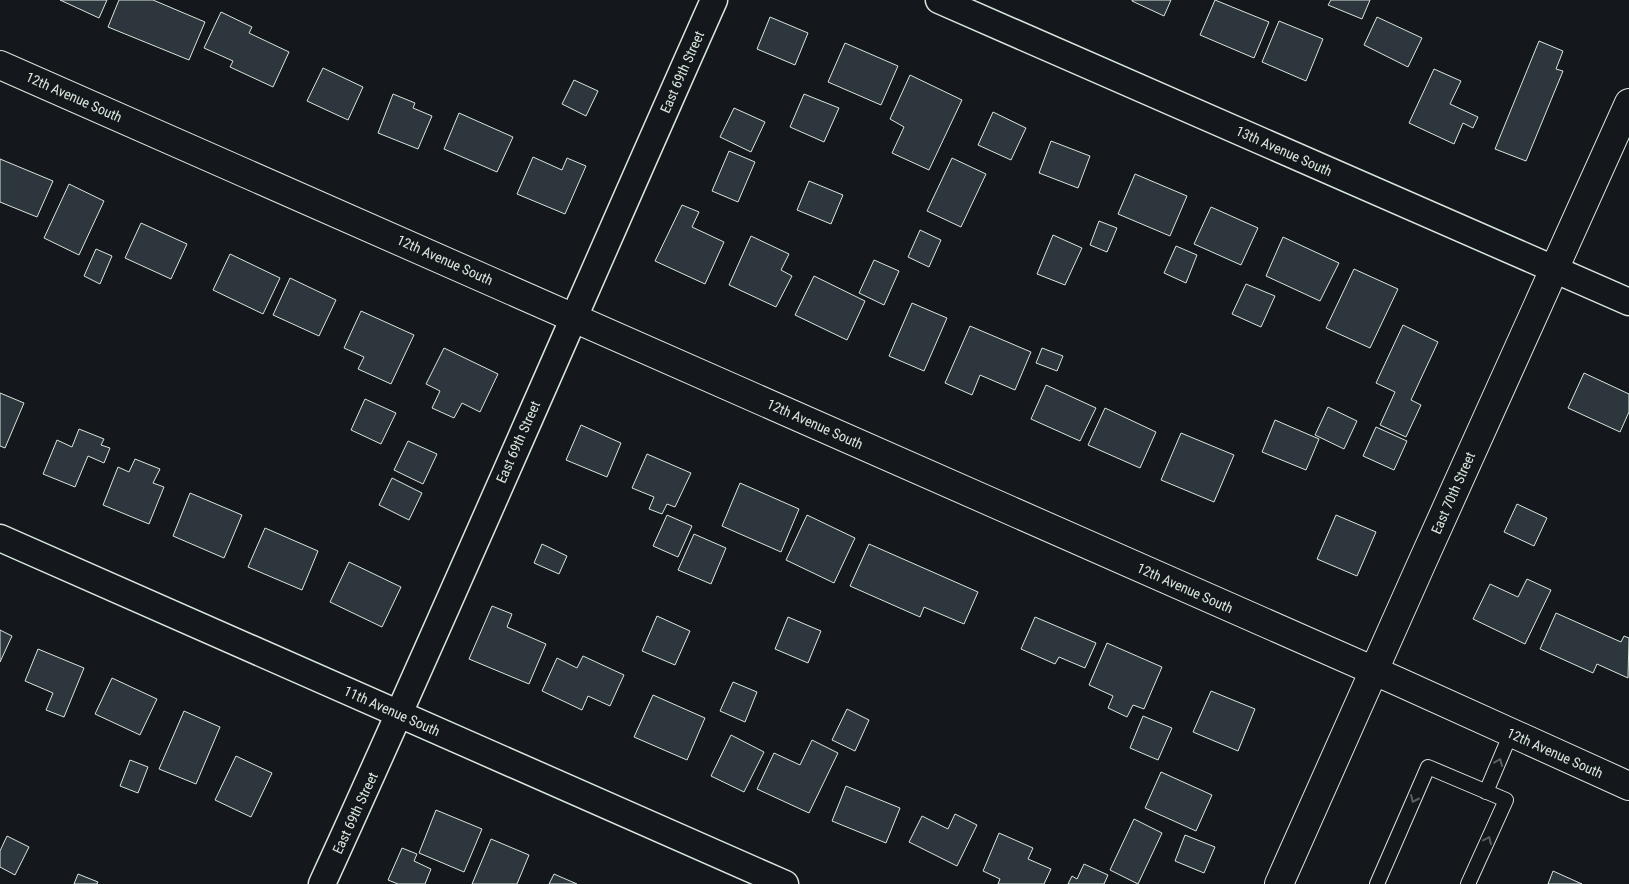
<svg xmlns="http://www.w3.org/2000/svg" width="1629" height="884" font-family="'Roboto Condensed',sans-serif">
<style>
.building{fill:#2c363c;stroke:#d8e6dc}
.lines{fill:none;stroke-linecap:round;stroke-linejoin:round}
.service-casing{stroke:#d8e6dc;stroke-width:16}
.minor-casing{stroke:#d8e6dc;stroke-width:29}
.tertiary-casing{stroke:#d8e6dc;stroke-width:30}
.service{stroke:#14181c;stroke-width:14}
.minor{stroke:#14181c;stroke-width:26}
.tertiary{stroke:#14181c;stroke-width:28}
.oneway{stroke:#59605f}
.labels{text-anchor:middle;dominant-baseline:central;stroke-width:4;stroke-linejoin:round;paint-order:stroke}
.street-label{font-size:14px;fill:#d8e6dc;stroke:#14181c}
</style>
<rect width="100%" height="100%" fill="#14181c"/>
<!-- building -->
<path class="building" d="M 60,0 L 107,0 L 99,18 Z
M 119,0 L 153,0 L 205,22 L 189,60 L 108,27 Z
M 1132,0 L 1171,0 L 1164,16 L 1132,1 Z
M 1215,0 L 1269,22 L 1254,58 L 1200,35 Z
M 1331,0 L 1370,0 L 1362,19 L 1328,5 Z
M 221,12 L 252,27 L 249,33 L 289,52 L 273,87 L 230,67 L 233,61 L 204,48 Z
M 770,17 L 808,33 L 795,65 L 757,49 Z
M 1377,17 L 1422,38 L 1408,67 L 1364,45 Z
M 1279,21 L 1323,39 L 1306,81 L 1262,62 Z
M 1539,41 L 1563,51 L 1556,69 L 1563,71 L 1526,161 L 1495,149 Z
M 845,43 L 898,66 L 881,105 L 828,82 Z
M 323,68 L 363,87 L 348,120 L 307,101 Z
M 1434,69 L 1461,81 L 1450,104 L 1478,117 L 1473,128 L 1463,123 L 1454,144 L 1409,123 Z
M 910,75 L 962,100 L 929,170 L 892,153 L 904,127 L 890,119 Z
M 574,80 L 598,91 L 586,116 L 562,104 Z
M 393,94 L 415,103 L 413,108 L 432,116 L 418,149 L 378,133 Z
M 804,94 L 839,108 L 824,142 L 790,127 Z
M 734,108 L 765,122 L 751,152 L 720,137 Z
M 993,112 L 1026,128 L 1011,160 L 978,145 Z
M 459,113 L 513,137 L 497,172 L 444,149 Z
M 1051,141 L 1090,156 L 1078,188 L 1039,173 Z
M 729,151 L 755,162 L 738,202 L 712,191 Z
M 533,157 L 562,170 L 567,158 L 586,166 L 565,214 L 517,194 Z
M 952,158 L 986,174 L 961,227 L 927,211 Z
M 0,159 L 53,181 L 37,217 L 0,202 Z
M 1135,174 L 1187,196 L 1170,236 L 1118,214 Z
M 809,181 L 843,195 L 831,224 L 797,210 Z
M 69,184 L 104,201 L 79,255 L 44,238 Z
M 682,205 L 699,212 L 692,227 L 724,242 L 705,284 L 655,261 Z
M 1211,207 L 1258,228 L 1241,265 L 1194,244 Z
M 1099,221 L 1117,228 L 1107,252 L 1090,245 Z
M 141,223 L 187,244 L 171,279 L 125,258 Z
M 920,230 L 941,240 L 929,267 L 908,257 Z
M 1053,235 L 1082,248 L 1065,285 L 1037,274 Z
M 751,236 L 789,254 L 781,270 L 792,276 L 776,307 L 729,285 Z
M 1283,237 L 1339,263 L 1320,301 L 1266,276 Z
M 1176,246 L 1197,255 L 1186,283 L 1164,273 Z
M 96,249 L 112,256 L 100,284 L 84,276 Z
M 230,254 L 280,278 L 263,314 L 213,290 Z
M 874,260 L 899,271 L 884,305 L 859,293 Z
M 1354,269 L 1398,289 L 1370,348 L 1326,328 Z
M 814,276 L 865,301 L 847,340 L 795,315 Z
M 290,278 L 336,300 L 319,336 L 273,315 Z
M 1246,284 L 1275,296 L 1261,327 L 1232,314 Z
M 912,303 L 947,318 L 924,371 L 889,356 Z
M 361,311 L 414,335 L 391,384 L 358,369 L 364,357 L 344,348 Z
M 1403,325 L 1438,342 L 1411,400 L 1421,405 L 1406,437 L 1380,425 L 1395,392 L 1376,383 Z
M 970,326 L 1031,352 L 1015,390 L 980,375 L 972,395 L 945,383 Z
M 444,348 L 498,374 L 480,412 L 462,403 L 454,418 L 432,408 L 440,391 L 426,384 Z
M 1042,348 L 1063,356 L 1057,371 L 1036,363 Z
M 1584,373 L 1629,394 L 1629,412 L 1620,432 L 1568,408 Z
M 1046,385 L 1096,408 L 1080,441 L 1031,419 Z
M 0,393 L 24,403 L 5,448 L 0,446 Z
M 365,399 L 396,413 L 381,444 L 351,430 Z
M 1328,407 L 1357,421 L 1344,449 L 1315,435 Z
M 1105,408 L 1156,432 L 1140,468 L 1088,445 Z
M 1275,420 L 1319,439 L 1306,470 L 1262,452 Z
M 581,425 L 621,443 L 607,477 L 566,460 Z
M 1376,427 L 1407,441 L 1394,470 L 1363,456 Z
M 79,429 L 104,439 L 101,445 L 110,448 L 104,463 L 88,456 L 75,487 L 43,474 L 57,440 L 72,447 Z
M 1181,433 L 1234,455 L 1214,502 L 1161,480 Z
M 408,441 L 437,454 L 423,484 L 394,470 Z
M 647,454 L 691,473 L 675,507 L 667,504 L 662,514 L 649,509 L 654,497 L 632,488 Z
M 135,459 L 160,469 L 153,483 L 164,487 L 149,524 L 103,505 L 118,467 L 129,472 Z
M 392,478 L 422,493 L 409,520 L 379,505 Z
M 740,483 L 799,509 L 781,552 L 722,526 Z
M 190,493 L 242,515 L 224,558 L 173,536 Z
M 1517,504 L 1547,518 L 1534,546 L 1504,532 Z
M 667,515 L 692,526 L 678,557 L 653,546 Z
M 807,515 L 855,538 L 834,583 L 786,560 Z
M 1336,515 L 1376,532 L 1357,576 L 1317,559 Z
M 265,528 L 318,551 L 302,590 L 248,567 Z
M 694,534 L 726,548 L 711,584 L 678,570 Z
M 542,544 L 567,556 L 559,574 L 534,563 Z
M 869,544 L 978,592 L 964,624 L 924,607 L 920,617 L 850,586 Z
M 349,562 L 401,587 L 382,627 L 330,602 Z
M 1527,579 L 1551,590 L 1525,644 L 1473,619 L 1490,584 L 1518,597 Z
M 492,606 L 512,614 L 507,627 L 546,644 L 529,684 L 469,659 Z
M 1556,613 L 1621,642 L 1624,636 L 1629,638 L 1628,678 L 1597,664 L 1593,673 L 1540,649 Z
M 657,616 L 690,631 L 675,665 L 642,651 Z
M 788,617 L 821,631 L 808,663 L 775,649 Z
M 1035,617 L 1096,643 L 1085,668 L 1059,657 L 1055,664 L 1021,649 Z
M 0,630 L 12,636 L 0,662 Z
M 1107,643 L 1162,667 L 1144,709 L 1133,705 L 1127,717 L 1108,708 L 1113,696 L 1089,685 Z
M 38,649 L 84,668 L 64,717 L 46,710 L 53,693 L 25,681 Z
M 583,656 L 624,675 L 610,706 L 588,696 L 582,710 L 542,691 L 557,658 L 577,668 Z
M 112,678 L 157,699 L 140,735 L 95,714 Z
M 733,682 L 757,692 L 745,722 L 720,711 Z
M 1211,691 L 1255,709 L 1238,751 L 1193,732 Z
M 653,695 L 705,718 L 687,760 L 634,737 Z
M 847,709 L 869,720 L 855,751 L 832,740 Z
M 184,711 L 220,727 L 196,784 L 159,769 Z
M 1143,716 L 1172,728 L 1158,760 L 1130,748 Z
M 731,735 L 764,752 L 744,792 L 711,776 Z
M 812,740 L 838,753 L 809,813 L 757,789 L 774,753 L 800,765 Z
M 236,756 L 272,773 L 251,817 L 215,800 Z
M 130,760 L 148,767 L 138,793 L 120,786 Z
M 1161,772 L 1212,795 L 1196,831 L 1145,808 Z
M 846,786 L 900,808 L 886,843 L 832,821 Z
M 436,810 L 482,829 L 464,872 L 419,853 Z
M 955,814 L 977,825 L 957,866 L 909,842 L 922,816 L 948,829 Z
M 1134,819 L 1162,833 L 1138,884 L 1110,870 Z
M 999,833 L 1033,848 L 1028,859 L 1051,869 L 1044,884 L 998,884 L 1000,879 L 983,871 Z
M 1185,835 L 1215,847 L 1204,873 L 1175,861 Z
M 7,836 L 29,847 L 15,875 L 0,867 L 0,851 Z
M 491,839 L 529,855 L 517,884 L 472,884 Z
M 402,848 L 417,854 L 414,861 L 431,869 L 425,884 L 398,884 L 388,880 Z
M 1084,864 L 1108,875 L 1104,884 L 1068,884 L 1072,876 L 1077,879 Z
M 1553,871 L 1582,884 L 1548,884 Z
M 78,874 L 98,882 L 97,884 L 74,884 Z
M 554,874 L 577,884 L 549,884 Z"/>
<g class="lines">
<!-- service casing -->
<g class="service-casing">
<path id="service" d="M 1486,792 L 1511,733
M 1377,884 L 1428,767 L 1506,800 L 1468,884"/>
</g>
<!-- minor casing -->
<g class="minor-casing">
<path id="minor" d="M 939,0 L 1629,302
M 0,538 L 785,884
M 322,884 C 456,591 583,294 714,0"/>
</g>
<!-- tertiary casing -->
<g class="tertiary-casing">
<path id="tertiary" d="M 0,65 L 1397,681 L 1629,786
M 1279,884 L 1420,567 L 1629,103"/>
</g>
<!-- service -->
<use href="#service" class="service"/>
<!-- minor -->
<use href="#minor" class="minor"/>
<!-- tertiary -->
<use href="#tertiary" class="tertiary"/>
</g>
<!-- one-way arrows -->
<defs><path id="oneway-chevron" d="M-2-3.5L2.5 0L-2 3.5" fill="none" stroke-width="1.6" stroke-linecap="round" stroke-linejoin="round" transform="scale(1.25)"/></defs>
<g class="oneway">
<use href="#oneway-chevron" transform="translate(1499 762) rotate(-67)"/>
<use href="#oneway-chevron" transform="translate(1414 799) rotate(114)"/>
<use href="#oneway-chevron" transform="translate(1488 840) rotate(-65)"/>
</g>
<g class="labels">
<!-- street labels -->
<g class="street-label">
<text transform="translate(682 72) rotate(-66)">East 69th Street</text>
<text transform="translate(74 97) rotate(24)">12th Avenue South</text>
<text transform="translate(1284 151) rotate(24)">13th Avenue South</text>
<text transform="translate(445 260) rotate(24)">12th Avenue South</text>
<text transform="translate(815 424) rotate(24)">12th Avenue South</text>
<text transform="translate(518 442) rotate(-66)">East 69th Street</text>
<text transform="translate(1453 493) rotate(-66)">East 70th Street</text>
<text transform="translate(1185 588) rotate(24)">12th Avenue South</text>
<text transform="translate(392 711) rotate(24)">11th Avenue South</text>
<text transform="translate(1555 753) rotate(24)">12th Avenue South</text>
<text transform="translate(355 813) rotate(-65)">East 69th Street</text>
</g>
</g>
</svg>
